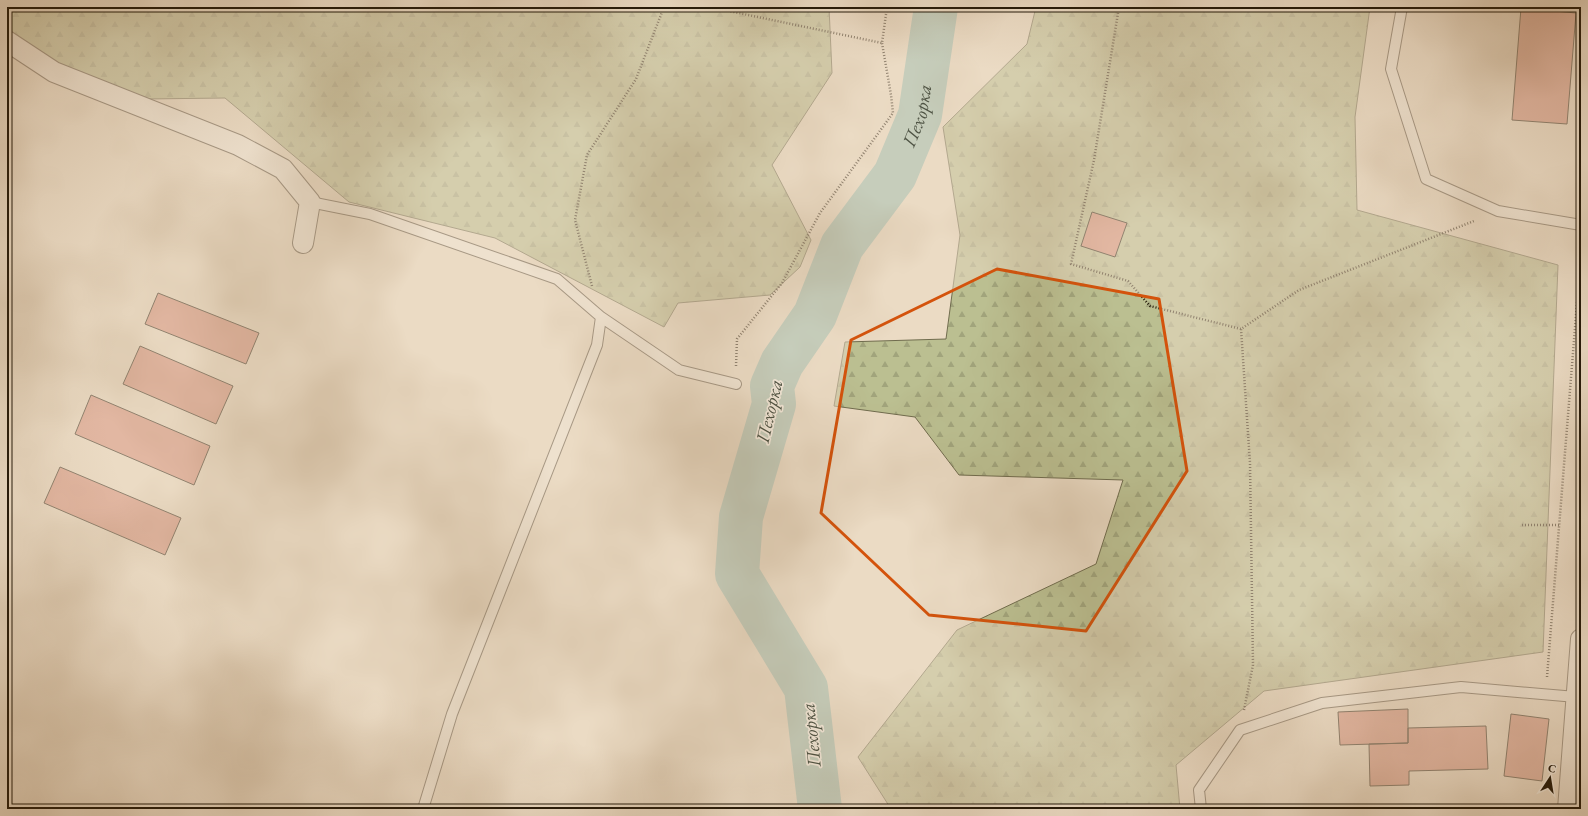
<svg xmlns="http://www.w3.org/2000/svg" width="1588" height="816" font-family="'EB Garamond',serif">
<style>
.forest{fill:url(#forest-firs);stroke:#706c4e}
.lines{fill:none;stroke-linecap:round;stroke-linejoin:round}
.river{stroke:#99bcaf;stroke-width:44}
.building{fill:#d88d78;stroke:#251a0a}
.lane-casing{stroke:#564a38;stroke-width:12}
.street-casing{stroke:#564a38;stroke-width:22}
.path{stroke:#251a0a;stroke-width:2.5;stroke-dasharray:1 2;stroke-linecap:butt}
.lane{stroke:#f2e8d9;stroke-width:10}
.street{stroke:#f2e8d9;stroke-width:20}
.marked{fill:none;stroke:#d4530c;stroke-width:3;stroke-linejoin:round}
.labels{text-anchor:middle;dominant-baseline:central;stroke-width:3.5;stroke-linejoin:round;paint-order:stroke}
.water-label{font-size:19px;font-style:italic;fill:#4e5344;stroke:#f2e8d9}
</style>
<defs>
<pattern id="forest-firs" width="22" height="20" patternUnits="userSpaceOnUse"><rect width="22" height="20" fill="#bbbf91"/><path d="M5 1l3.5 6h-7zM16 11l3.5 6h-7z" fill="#a1a47c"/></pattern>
</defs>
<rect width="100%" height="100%" fill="#ebdbc4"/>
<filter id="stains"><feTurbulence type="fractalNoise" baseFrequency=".005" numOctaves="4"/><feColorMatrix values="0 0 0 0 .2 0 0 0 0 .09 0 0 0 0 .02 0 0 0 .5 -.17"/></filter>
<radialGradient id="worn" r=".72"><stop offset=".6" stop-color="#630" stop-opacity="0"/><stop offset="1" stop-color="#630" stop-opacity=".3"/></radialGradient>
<!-- forest -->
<path class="forest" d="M 7,7 L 829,7 L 832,73 L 772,165 L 811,240 L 800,267 L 770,295 L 678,303 L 664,327 L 495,238 L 349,202 L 225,98 L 144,99 L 57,65 L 7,31 Z
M 1036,7 L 1370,7 L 1355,117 L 1357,210 L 1558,265 L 1543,652 L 1264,691 L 1176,765 L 1180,809 L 891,809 L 858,757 L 957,630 L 1096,564 L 1123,480 L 959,475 L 915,417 L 834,406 L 845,342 L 946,339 L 960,235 L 943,127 L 1027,44 Z"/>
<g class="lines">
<!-- river -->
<path class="river" id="s1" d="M 820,809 L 806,688 L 737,574 L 741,517 L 774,404 L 772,386 L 782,363 L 815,315 L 842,246 L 895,175 L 920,115 L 936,7"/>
</g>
<!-- building -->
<path class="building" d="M 1521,8 L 1576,13 L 1567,124 L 1512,120 Z
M 1092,212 L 1127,223 L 1115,257 L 1081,246 Z
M 158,293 L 259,333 L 246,364 L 145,324 Z
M 140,346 L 233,386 L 216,424 L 123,384 Z
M 91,395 L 210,446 L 194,485 L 75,434 Z
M 60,467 L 181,518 L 165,555 L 44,503 Z
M 1408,709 L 1408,743 L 1340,745 L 1338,712 Z
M 1511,714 L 1549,719 L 1542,781 L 1504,776 Z
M 1486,726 L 1488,769 L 1409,771 L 1409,785 L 1370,786 L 1369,744 L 1408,743 L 1408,728 Z"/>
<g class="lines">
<!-- lane casing -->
<g class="lane-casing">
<path id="lane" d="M 1402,7 L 1391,69 L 1426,179 L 1498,211 L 1581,225
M 310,202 L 370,214 L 557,279 L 601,317 L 597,345 L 452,714 L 423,809
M 601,317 L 679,370 L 736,384
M 1201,809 L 1199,790 L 1240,730 L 1322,703 L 1461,687 L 1576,697"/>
</g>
<!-- street casing -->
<g class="street-casing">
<path id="street" d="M 7,41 L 54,72 L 238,145 L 283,169 L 310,202 L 303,243
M 1568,809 L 1581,639"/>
</g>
<!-- path -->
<path class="path" d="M 710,7 L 882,43 L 887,7
M 1119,7 L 1094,160 L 1071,264 L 1128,281 L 1150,306 L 1241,329
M 592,286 L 575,220 L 587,155 L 636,79 L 664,7
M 736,366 L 737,339 L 782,283 L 820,213 L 893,113 L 891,95 L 882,43
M 1522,525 L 1559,525
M 1547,677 L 1581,253
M 1244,710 L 1253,665 L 1250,463 L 1241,329 L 1299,290 L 1474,221"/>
<!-- lane -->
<use href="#lane" class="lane"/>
<!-- street -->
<use href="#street" class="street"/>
</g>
<!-- marked area -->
<path d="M0 0H1588V816H0ZM 997,269 L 1159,299 L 1187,471 L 1086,631 L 929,615 L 821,513 L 851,340 Z" fill="#ebdbc4" fill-opacity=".55" fill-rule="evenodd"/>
<path class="marked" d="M 997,269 L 1159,299 L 1187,471 L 1086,631 L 929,615 L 821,513 L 851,340 Z"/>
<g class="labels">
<!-- water labels -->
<g class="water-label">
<text stroke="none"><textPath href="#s1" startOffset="758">Пехорка</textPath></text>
<text transform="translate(769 411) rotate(-77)">Пехорка</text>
<text transform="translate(811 735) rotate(-96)">Пехорка</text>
</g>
</g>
<!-- margin -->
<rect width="1588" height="816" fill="none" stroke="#ebdbc4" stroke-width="24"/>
<rect x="8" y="8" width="1572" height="800" fill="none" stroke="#251a0a" stroke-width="2"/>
<rect x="12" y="12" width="1564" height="792" fill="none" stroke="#251a0a"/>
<!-- north arrow -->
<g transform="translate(1550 778) rotate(12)" stroke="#f2e8d9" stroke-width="3" paint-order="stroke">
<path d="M0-3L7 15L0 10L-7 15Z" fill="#251a0a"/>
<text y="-6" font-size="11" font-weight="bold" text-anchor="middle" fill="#251a0a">С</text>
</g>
<rect width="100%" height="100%" filter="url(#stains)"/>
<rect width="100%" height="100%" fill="url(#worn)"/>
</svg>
